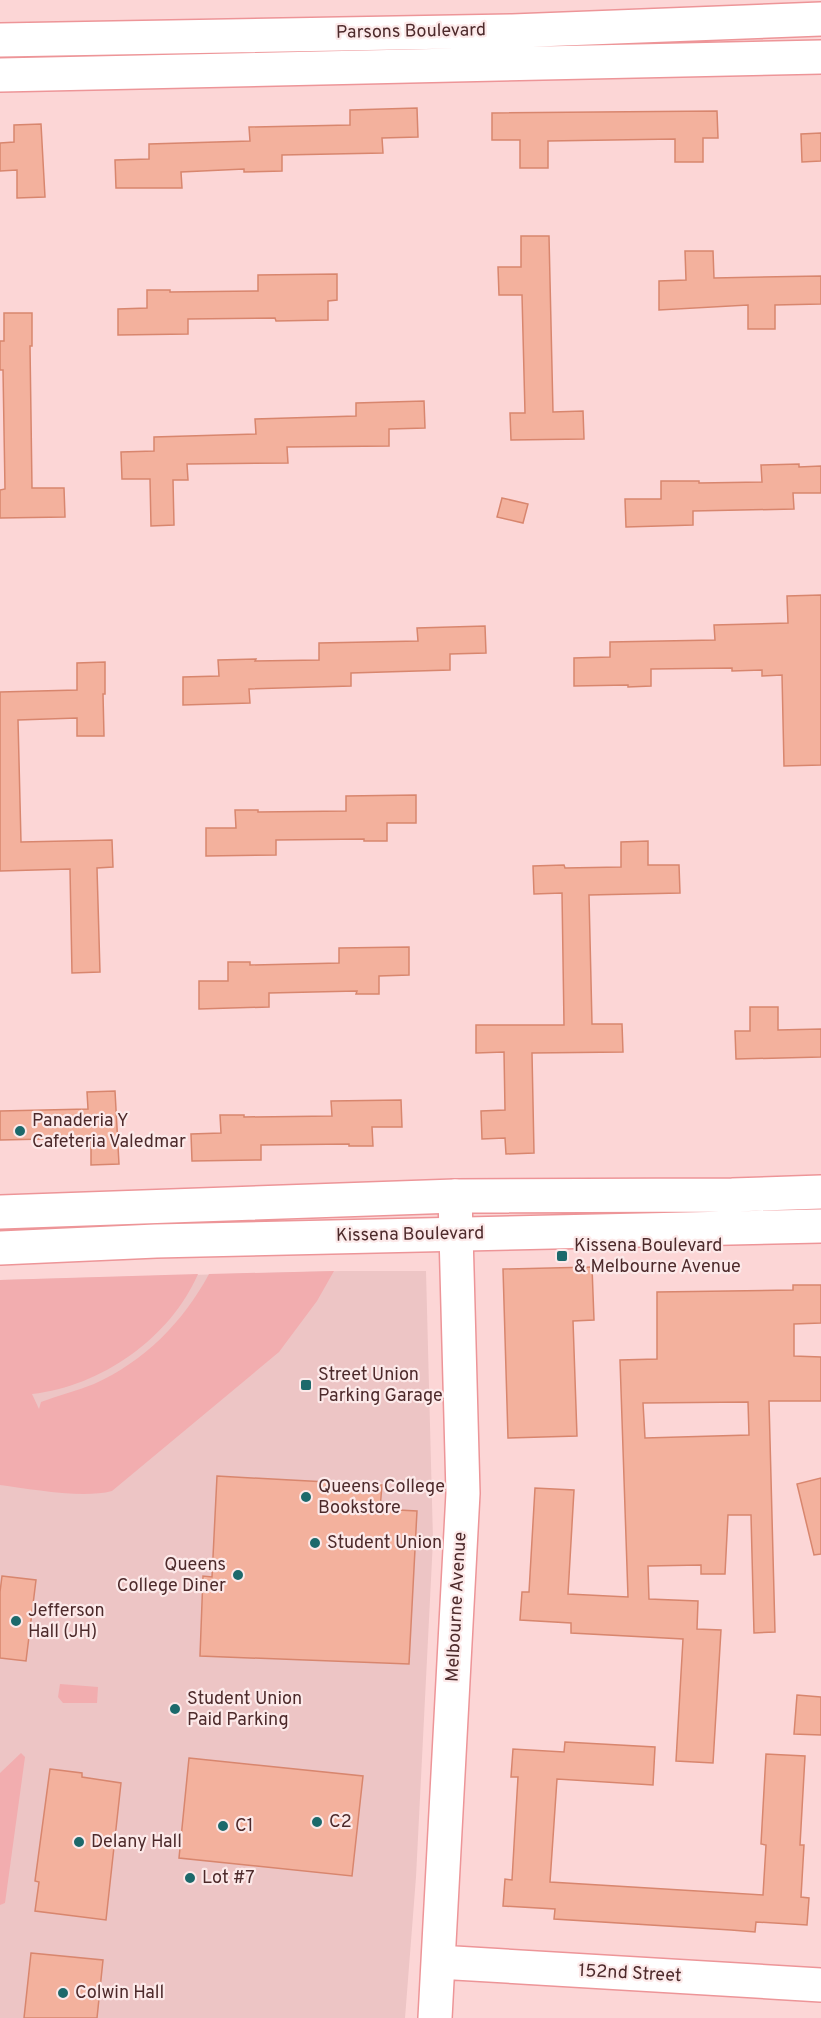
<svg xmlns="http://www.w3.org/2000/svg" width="821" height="2018" font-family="Overpass,sans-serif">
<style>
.built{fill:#edc5c5}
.green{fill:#f2adaf}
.building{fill:#f3b19d;stroke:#d8866e;stroke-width:1.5;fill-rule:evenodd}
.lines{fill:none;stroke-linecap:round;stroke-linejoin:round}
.minor-casing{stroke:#ed9598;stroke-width:36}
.major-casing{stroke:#ed9598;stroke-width:36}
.minor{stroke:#fff;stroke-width:33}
.major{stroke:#fff;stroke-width:33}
.poi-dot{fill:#1c696b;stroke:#fce9e9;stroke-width:2}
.labels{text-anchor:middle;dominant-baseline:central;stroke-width:4.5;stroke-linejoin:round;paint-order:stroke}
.street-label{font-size:18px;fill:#4d2a2b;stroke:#fce9e9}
.poi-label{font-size:18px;fill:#4d2a2b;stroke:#fce9e9;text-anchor:start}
</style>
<rect width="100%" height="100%" fill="#fcd6d6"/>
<!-- built -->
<path class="built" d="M 341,1271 L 426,1271 L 433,1540 L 416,1877 L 405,2018 L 0,2018 L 0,1280 Z"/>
<!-- green -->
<path class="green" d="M 334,1271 L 317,1301 L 279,1352 L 112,1491 C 82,1499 32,1489 0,1485 L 0,1280 L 198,1274 C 170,1338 102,1386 32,1394 L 39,1409 L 41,1402 C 59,1395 77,1391 94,1384 C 145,1361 183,1322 209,1274 Z
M 60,1684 L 98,1687 L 97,1703 L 63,1703 L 58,1697 Z
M 21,1753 L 25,1757 L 5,1903 L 0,1905 L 0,1773 Z"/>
<!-- building -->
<path class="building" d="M 417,108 L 418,137 L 382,138 L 383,153 L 282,155 L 282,171 L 244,172 L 244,169 L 181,172 L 182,188 L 116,188 L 115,160 L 149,159 L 149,144 L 250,141 L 249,127 L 350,125 L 350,110 Z
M 717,111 L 718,138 L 703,138 L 703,162 L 675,162 L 675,139 L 548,141 L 548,168 L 520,168 L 520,140 L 492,140 L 492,113 Z
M 41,124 L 45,197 L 17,198 L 17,170 L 0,171 L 0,143 L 14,142 L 14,125 Z
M 821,133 L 821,161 L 802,162 L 801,134 Z
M 521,236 L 549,236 L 553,412 L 583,411 L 584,439 L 511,440 L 510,413 L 525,413 L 522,295 L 499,295 L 498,267 L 521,267 Z
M 685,251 L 713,251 L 714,278 L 821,276 L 821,304 L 775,305 L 775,329 L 748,329 L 748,305 L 659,310 L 659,281 L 686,280 Z
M 337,274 L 337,300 L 328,301 L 328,320 L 276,321 L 275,318 L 188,319 L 188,334 L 118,335 L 118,309 L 147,308 L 147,290 L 170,290 L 170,292 L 258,291 L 258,275 Z
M 4,313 L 32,313 L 32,346 L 30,346 L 32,488 L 64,488 L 65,517 L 0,518 L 0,490 L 5,489 L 3,370 L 0,370 L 0,341 L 4,341 Z
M 424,401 L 425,428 L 389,429 L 389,446 L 287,447 L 288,463 L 187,464 L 188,480 L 173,480 L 174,525 L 151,526 L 150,479 L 122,479 L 121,452 L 154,451 L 154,437 L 256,434 L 255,419 L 356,416 L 356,403 Z
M 799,464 L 799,467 L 821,466 L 821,493 L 793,493 L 794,509 L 693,511 L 693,525 L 626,527 L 625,499 L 661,499 L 661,481 L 699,481 L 699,483 L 762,482 L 761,465 Z
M 502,498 L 528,504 L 523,523 L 497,517 Z
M 821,595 L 821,765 L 784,766 L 782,675 L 762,676 L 762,670 L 732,671 L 732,668 L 651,669 L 651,686 L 628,687 L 628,685 L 574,686 L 574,658 L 610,657 L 610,642 L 715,640 L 714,625 L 788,623 L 787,596 Z
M 485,626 L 486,653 L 450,654 L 450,670 L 351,673 L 351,686 L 249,689 L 250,703 L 183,705 L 183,677 L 219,676 L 218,660 L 256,659 L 255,661 L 319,660 L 319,643 L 418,641 L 417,628 Z
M 105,662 L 105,694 L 103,694 L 104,736 L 77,736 L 77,718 L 18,720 L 21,842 L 112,840 L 113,867 L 97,868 L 100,972 L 72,973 L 70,869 L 0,871 L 0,692 L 77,690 L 77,663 Z
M 416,795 L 416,823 L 387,823 L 387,841 L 364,841 L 364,839 L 276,840 L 276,855 L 206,856 L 206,828 L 236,828 L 235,810 L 258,810 L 258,812 L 346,811 L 346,796 Z
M 648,841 L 648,865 L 679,865 L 680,893 L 589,895 L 592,1024 L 622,1024 L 623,1052 L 532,1053 L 534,1153 L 506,1154 L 505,1138 L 482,1139 L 481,1111 L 505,1110 L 504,1052 L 476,1053 L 476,1025 L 564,1025 L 562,893 L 534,894 L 533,866 L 564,865 L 565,868 L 621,867 L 621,842 Z
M 409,947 L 409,975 L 379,976 L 379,994 L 356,994 L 357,991 L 269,993 L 269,1007 L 199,1009 L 199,981 L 228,981 L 228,962 L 250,962 L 250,965 L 339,963 L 339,948 Z
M 750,1007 L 778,1007 L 778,1030 L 821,1029 L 821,1057 L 736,1059 L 735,1031 L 750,1031 Z
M 115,1091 L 119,1164 L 91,1165 L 91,1138 L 0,1140 L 0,1111 L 88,1109 L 87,1092 Z
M 401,1100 L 402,1127 L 372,1127 L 373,1146 L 349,1146 L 349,1144 L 261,1145 L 261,1160 L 192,1161 L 191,1134 L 221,1133 L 220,1115 L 244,1115 L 244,1117 L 332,1116 L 331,1101 Z
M 592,1267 L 594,1320 L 573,1321 L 577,1436 L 508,1438 L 503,1269 Z
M 793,1285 L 821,1285 L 821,1323 L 794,1324 L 794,1356 L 821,1357 L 821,1401 L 769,1401 L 775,1632 L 754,1633 L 751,1515 L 728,1515 L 725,1574 L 701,1574 L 701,1565 L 648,1566 L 649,1599 L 698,1601 L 697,1629 L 721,1630 L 713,1763 L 676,1761 L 683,1639 L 571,1633 L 571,1623 L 520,1620 L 522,1592 L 529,1592 L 535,1488 L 574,1490 L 568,1594 L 628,1597 L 620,1360 L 657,1359 L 657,1292 L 793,1290 ZM 748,1402 L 749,1435 L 645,1438 L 643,1403 Z
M 217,1476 L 382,1485 L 380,1509 L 417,1511 L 409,1664 L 200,1656 L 203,1576 L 212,1577 Z
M 821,1478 L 821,1554 L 814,1555 L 797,1484 Z
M 2,1576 L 36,1580 L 26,1661 L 0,1658 L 0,1592 Z
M 797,1695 L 821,1697 L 821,1735 L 794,1734 Z
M 565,1742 L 655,1747 L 653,1785 L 557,1779 L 550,1882 L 763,1895 L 766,1845 L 761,1844 L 766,1754 L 805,1756 L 800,1845 L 804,1845 L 801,1897 L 809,1898 L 807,1925 L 756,1922 L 755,1932 L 731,1930 L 554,1919 L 555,1909 L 503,1906 L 505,1879 L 512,1880 L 515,1828 L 518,1777 L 511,1777 L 513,1749 L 564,1752 Z
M 189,1758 L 363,1776 L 352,1876 L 179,1858 Z
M 50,1769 L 82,1773 L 82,1777 L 121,1783 L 106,1920 L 35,1911 L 39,1882 L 35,1881 Z
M 31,1953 L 103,1960 L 97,2018 L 24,2018 Z"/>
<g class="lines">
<!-- minor casing -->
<g class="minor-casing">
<path id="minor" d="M 0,40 L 512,31 L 821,19
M 0,75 L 821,57
M 438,1962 L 821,1985
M 435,2018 L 463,1493 L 455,1196"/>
</g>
<!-- major casing -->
<g class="major-casing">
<path id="major" d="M 0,1212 L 455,1196 L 732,1195 L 821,1192
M 0,1248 L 156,1241 L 821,1226"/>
</g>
<!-- minor -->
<use href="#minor" class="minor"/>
<!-- major -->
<use href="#major" class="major"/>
</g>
<!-- markers -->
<g class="poi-dot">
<circle cx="20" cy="1131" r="6"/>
<rect x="556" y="1250" width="12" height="12" rx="3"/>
<rect x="300" y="1379" width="12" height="12" rx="3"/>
<circle cx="306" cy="1497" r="6"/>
<circle cx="315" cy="1543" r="6"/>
<circle cx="238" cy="1575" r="6"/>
<circle cx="16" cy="1621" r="6"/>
<circle cx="175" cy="1709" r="6"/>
<circle cx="317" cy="1822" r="6"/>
<circle cx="223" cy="1826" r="6"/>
<circle cx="79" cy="1842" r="6"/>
<circle cx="190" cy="1878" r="6"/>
<circle cx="63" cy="1993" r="6"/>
</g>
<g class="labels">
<!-- street labels -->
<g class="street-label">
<text transform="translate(411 32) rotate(-1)">Parsons Boulevard</text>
<text transform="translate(410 1235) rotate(-1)">Kissena Boulevard</text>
<text transform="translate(457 1607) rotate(-87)">Melbourne Avenue</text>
<text transform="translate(630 1974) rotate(3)">152nd Street</text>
</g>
<!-- poi labels -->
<g class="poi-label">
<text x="32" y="1121">Panaderia Y<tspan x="32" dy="21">Cafeteria Valedmar</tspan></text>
<text x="574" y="1246">Kissena Boulevard<tspan x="574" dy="21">&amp; Melbourne Avenue</tspan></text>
<text x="318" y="1375">Street Union<tspan x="318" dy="21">Parking Garage</tspan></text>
<text x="318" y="1487">Queens College<tspan x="318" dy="21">Bookstore</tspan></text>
<text x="327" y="1543">Student Union</text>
<text x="226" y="1565" text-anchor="end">Queens<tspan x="226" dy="21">College Diner</tspan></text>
<text x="28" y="1611">Jefferson<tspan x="28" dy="21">Hall (JH)</tspan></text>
<text x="187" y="1699">Student Union<tspan x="187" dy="21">Paid Parking</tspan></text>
<text x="329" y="1822">C2</text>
<text x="235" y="1826">C1</text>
<text x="91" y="1842">Delany Hall</text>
<text x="202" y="1878">Lot #7</text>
<text x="75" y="1993">Colwin Hall</text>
</g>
</g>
</svg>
